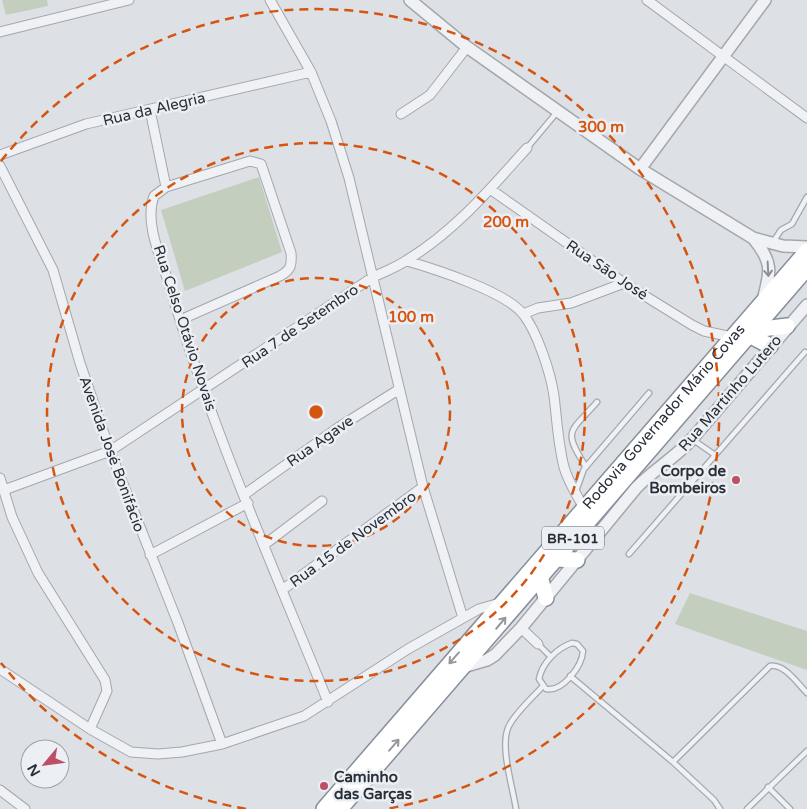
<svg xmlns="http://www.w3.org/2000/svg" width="807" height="809" font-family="'Varela Round',sans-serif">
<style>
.green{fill:#c3cebf}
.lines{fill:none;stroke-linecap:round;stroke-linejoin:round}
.service-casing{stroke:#a3a7ae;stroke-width:7}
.minor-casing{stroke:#a3a7ae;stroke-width:11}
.tertiary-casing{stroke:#a3a7ae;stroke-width:14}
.trunk-casing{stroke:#868f9a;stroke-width:18}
.service{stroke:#eff1f4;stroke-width:4.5}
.minor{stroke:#eff1f4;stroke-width:9}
.tertiary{stroke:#eff1f4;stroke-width:11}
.trunk{stroke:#fff;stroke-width:15}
.oneway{stroke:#8c9096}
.oneway2{stroke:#94979c}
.ring{fill:none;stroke:#d55510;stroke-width:2.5;stroke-dasharray:9 6}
.poi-dot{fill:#bc4f65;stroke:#eceff3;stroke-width:2}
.labels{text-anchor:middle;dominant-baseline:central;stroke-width:5;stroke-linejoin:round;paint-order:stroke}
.shield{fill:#eceff3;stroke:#636971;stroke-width:1}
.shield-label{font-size:14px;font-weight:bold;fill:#282f39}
.street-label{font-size:15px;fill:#282f39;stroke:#eceff3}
.poi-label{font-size:15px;font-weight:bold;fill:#282f39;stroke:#eceff3;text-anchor:end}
.centre{fill:#d55510;stroke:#eceff3;stroke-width:2.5}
.ring-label{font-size:15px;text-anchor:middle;font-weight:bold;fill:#d55510;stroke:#eceff3;stroke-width:5;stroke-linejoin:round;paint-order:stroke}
</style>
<rect width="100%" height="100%" fill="#dde0e5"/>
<!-- green -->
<path class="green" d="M 2,0 L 47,0 L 48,6 L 6,15 Z
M 259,177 L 282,252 L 185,291 L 161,210 Z
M 690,593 L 807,631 L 807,670 L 675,624 Z"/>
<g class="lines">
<!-- service casing -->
<g class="service-casing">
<path id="service" d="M 527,148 L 558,111
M 773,242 L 781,230 L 792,224 L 807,197
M 692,439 L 715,455
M 586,467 C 562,429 570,433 597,402
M 576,491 L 584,469 L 649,393
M 629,554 L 805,352
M 572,643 L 577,644 L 583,651 C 582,666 563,692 546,689 L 539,679 C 542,663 557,648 572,643 Z
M 538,644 L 551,657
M 570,676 L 673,762 L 714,800 L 720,809
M 673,762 L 770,666 C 785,664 797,683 807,693
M 768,787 L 790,809
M 516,809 C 513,788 500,748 508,728 C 513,715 533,697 543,686
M 747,809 L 807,751"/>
</g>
<!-- minor casing -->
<g class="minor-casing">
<path id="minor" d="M 270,0 L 311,72 L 331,121 L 349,178 L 423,487 L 463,618
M 647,0 L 807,118
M 0,32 L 129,0
M 150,110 L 166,187 L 154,196 C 144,223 161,258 169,284 C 211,427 272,564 328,702
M 401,114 L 430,95 L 467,47
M 0,155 L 86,124 L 311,72
M 0,166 L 53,270 L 80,363 L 110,451 L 178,623 L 222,744
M 166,187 L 250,161 L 261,164 L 291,253 C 292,265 291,270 280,276 L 180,320
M 490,189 L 624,283 L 692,325 L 704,331 L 732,337
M 407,261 C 435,269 506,292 523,314 C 537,331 551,374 554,396 C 557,420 558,444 564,467 C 568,482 577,495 584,508
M 523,314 L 538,308 L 571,303 L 624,283
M 0,478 L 12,517 L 38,573 L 105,680 L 107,691 L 90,729
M 4,490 L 110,451 L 373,277 C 384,272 397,267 407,260 C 455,231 490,189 527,148
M 245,494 L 339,427 L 398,390
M 264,545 L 322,501
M 150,555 L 248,503
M 282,590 L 423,487
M 521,628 L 538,644
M 0,669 L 90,729 L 131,752 L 158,754 L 182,752 L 222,744 L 304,716 L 408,649 L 479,609 L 503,602
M 0,790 L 25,809"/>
</g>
<!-- tertiary casing -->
<g class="tertiary-casing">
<path id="tertiary" d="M 410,0 L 467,47 L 640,169 L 753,238 L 783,246 L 807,247
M 640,169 L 765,0
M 753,238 C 773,262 771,271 763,300
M 463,667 L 487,660 L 495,655 L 521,628 L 636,488 C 653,470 675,458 692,439 L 807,305"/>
</g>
<!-- trunk casing -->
<g class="trunk-casing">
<g id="trunk">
<path d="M 753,330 L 787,326"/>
<path d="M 749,335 L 770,346"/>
<path d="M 555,559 L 577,560"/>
<path d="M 540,576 L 546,598"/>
<path id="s1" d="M 324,809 L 807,251"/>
<path d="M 340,809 L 807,268"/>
</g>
</g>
<!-- service -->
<use href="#service" class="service"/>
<!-- minor -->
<use href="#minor" class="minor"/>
<!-- tertiary -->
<use href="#tertiary" class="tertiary"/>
<!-- trunk -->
<use href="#trunk" class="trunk"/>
</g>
<!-- one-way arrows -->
<defs><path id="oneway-shaft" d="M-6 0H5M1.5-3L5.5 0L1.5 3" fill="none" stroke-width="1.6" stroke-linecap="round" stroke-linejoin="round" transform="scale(1.25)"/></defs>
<use class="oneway" href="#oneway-shaft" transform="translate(768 269) rotate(87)"/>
<g class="oneway2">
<use href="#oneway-shaft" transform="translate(501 623) rotate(-50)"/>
<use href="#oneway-shaft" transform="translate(454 658) rotate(131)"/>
<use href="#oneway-shaft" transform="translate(394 745) rotate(-49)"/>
</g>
<!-- distance rings -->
<g class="ring">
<circle cx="316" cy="412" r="134"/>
<circle cx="316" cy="412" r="269"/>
<path d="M246 809A403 403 0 0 1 1 663M1 161A403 403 0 1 1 386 809"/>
</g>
<!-- markers -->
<g class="poi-dot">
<circle cx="736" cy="480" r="5"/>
<circle cx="324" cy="786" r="5"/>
</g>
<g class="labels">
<!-- shield labels -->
<rect class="shield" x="542" y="526.5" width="62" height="23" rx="4"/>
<g class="shield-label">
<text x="573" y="538">BR-101</text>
</g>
<!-- street labels -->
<g class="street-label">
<text transform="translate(154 109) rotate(-13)">Rua da Alegria</text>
<text transform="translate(607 270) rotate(34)">Rua São José</text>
<text transform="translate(300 326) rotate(-34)">Rua 7 de Setembro</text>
<text transform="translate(185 328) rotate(72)">Rua Celso Otávio Novais</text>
<text transform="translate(730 393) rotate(-49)">Rua Martinho Lutero</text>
<text stroke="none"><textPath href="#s1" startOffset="519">Rodovia Governador Mário Covas</textPath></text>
<text transform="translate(320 441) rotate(-35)">Rua Agave</text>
<text transform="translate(112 454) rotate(70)">Avenida José Bonifácio</text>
<text transform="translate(353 539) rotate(-36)">Rua 15 de Novembro</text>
</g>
<!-- poi labels -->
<g class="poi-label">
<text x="726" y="471">Corpo de<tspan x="726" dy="17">Bombeiros</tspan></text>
<text x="334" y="777" text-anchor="start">Caminho<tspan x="334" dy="17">das Garças</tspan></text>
</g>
</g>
<circle cx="316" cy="412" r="8" class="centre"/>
<g class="ring-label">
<text x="601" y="132">300 m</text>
<text x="506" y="227">200 m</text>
<text x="411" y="322">100 m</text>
</g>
<!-- north arrow -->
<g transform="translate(45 764) rotate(241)"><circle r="24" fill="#eceff3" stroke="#9ea2a9"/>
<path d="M0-4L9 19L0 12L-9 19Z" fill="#bc4f65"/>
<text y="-8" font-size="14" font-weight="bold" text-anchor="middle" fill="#282f39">N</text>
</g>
</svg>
